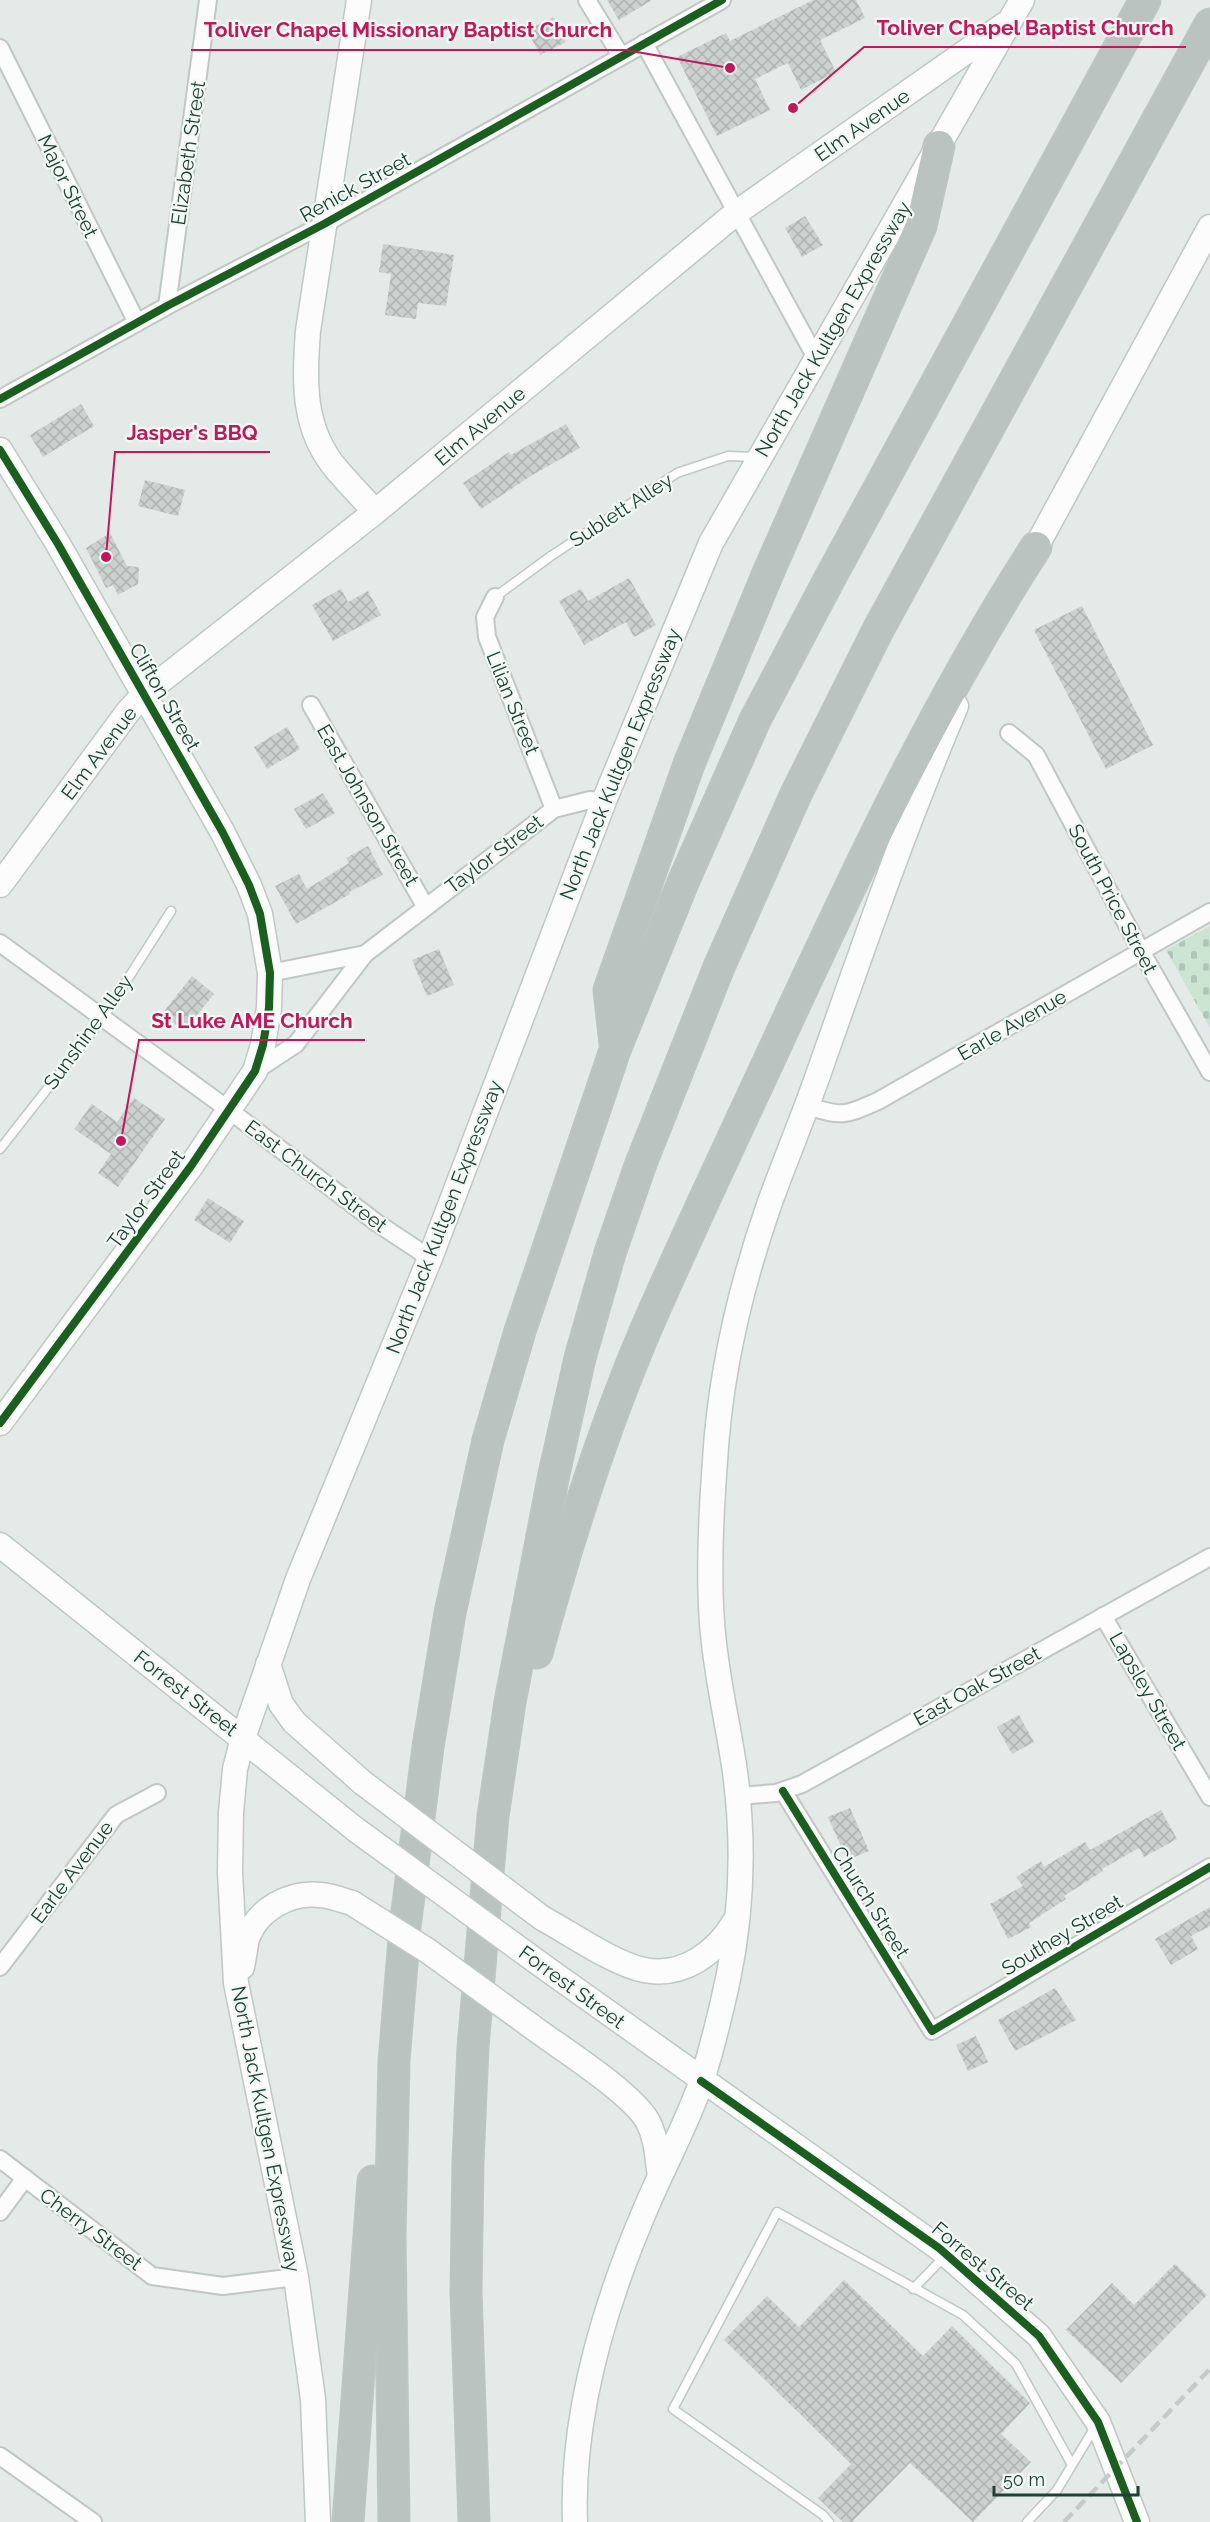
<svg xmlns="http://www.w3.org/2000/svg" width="1210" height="2522" font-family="Raleway,sans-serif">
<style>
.cemetery{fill:url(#cemetery-stones)}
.building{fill:url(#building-cross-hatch)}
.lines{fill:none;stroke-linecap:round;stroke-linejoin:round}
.lane-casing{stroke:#c1c7c4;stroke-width:11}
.street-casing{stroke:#c1c7c4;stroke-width:20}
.secondary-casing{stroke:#bfc8c4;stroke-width:27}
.highway-casing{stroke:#bcc6c2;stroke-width:33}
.lane{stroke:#fbfcfb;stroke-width:8}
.street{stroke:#fbfcfb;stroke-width:16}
.secondary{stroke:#fbfcfb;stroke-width:24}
.highway{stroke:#bac3c0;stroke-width:30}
.rail{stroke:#c6cbc9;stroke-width:4.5;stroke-dasharray:12 6;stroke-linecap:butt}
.secondary-bridge-casing{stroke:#bfc8c4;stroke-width:27;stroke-linecap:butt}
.secondary-bridge{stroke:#fbfcfb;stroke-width:24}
.cycleway-casing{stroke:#f2f9f5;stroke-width:11}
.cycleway{stroke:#1b5e20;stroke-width:8}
.labels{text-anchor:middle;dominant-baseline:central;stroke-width:4.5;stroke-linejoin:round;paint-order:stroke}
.street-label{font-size:20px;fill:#203f35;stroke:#f2f9f5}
.leader{fill:none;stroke:#c2185b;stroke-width:2}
.callout-dot{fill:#c2185b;stroke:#f2f9f5;stroke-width:2}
.callout-label{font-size:21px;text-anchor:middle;font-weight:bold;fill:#c2185b;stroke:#f2f9f5;stroke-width:4.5;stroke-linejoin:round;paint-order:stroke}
</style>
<defs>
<pattern id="cemetery-stones" width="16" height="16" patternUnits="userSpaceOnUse" patternTransform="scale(1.5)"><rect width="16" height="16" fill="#cce4d2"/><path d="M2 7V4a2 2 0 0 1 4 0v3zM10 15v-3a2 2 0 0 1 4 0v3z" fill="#afc5b5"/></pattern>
<pattern id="building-cross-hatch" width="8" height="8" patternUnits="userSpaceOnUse" patternTransform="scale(1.5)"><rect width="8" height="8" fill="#cbd1ce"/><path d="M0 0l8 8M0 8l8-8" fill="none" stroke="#aeb4b2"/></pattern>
</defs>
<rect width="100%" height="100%" fill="#e4eae7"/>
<!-- cemetery -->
<path class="cemetery" d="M 1210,926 L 1210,1028 L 1166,950 Z"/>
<!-- building -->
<path class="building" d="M 607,0 L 652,0 L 619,20 Z
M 813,0 L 856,0 L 865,18 L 820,40 L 836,72 L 801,90 L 788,63 L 755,79 L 770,110 L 717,136 L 677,57 L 726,33 L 730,41 Z
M 554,17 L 566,42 L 540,55 L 527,30 Z
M 805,216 L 823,245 L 802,257 L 785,228 Z
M 383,244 L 454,255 L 446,306 L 418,303 L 416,319 L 385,315 L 391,274 L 379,272 Z
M 81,404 L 94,426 L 43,457 L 30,435 Z
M 566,424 L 580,448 L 534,474 L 481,509 L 463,483 L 509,452 L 511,455 Z
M 145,480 L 185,490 L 178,516 L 138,506 Z
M 110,533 L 127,566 L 139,567 L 138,584 L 118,595 L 113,585 L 106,588 L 86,548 Z
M 629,578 L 656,625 L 634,637 L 626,622 L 584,645 L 559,601 L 581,589 L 588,601 Z
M 341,589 L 348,602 L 368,591 L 381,615 L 333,641 L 312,605 Z
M 1082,606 L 1153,745 L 1106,769 L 1034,630 Z
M 287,727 L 300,749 L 267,769 L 254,747 Z
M 323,793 L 335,813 L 306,829 L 294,809 Z
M 368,846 L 383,875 L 349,892 L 350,894 L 296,924 L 275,886 L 299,874 L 307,889 L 349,863 L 346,858 Z
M 439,949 L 454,985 L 427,996 L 412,960 Z
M 192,976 L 214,994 L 184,1031 L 162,1014 Z
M 134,1098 L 165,1119 L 118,1187 L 98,1173 L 111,1154 L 74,1129 L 92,1104 L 117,1122 Z
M 208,1198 L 244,1221 L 230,1243 L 194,1220 Z
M 1019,1715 L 1034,1742 L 1012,1754 L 997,1727 Z
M 850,1808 L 869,1851 L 847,1860 L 828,1817 Z
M 1161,1810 L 1177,1839 L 1144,1857 L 1139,1848 L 1102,1869 L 1103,1871 L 1064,1896 L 1066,1899 L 1029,1923 L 1031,1927 L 1008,1939 L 990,1904 L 1023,1886 L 1016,1877 L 1041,1861 L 1044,1867 L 1085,1842 L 1090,1850 Z
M 1210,1907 L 1210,1926 L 1191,1936 L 1198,1949 L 1171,1965 L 1155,1939 Z
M 1055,1988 L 1076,2020 L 1015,2051 L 998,2020 Z
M 976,2036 L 988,2062 L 968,2071 L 956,2045 Z
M 1175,2264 L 1207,2295 L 1121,2383 L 1066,2330 L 1112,2283 L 1134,2305 Z
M 844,2280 L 923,2356 L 952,2326 L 1030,2403 L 1001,2434 L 1031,2462 L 973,2522 L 910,2463 L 852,2522 L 843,2522 L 818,2498 L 851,2464 L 724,2340 L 767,2296 L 799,2327 Z"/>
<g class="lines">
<!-- lane casing -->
<g class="lane-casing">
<path id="lane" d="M 495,597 L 551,556 L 677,473 L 728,456 L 756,457
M 0,1149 L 103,1018 L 171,911
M 913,2289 L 944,2257
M 829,2522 L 823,2515 L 673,2409 L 777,2212 L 963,2315 L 1016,2364 L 1072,2465
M 1027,2522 L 1057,2490 L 1095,2427"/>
</g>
<!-- street casing -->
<g class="street-casing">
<path id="street" d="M 587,0 L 621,56
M 644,43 L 816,358
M 0,48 L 137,323
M 167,306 L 208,0
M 0,399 L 167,306 L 324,224 L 722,0
M 495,597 L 485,617 L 487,637 L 554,809
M 311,705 L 425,906
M 1009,733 L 1036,755 L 1141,951 L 1210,1072
M 0,943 L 229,1110 L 377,1223 L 430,1258
M 270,973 L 365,954 L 554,809 L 590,800 L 604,801
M 255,1071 L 296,1044 L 365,954
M 807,1106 C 843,1117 844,1116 878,1101 L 1210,912
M 1103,1616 L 1210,1797
M 783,1791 L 932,2031 L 1210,1867
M 738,1796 L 776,1793 L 802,1784 L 1210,1557
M 0,1967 L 116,1815 L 157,1793
M 0,2159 L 152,2276 L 223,2286 L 296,2277
M 0,2212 L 25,2178
M 0,2456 L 93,2522"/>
</g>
<!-- secondary casing -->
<g class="secondary-casing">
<path id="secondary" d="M 359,0 L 308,331 C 304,381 302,430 338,471 C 350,485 363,498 375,512
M 0,450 L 58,544 L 223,833 L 249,885 L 260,914 L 270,973 L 269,1008 L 263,1045 L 255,1071 L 191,1166 L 0,1423
M 1028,562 L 1210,227
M 0,885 L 127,713 L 144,694 L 375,512 L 736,213 L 1004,25
M 0,1545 L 355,1829
M 268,1664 L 281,1704 L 294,1722 L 363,1783
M 542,1918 C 570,1933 614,1964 644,1970 C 683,1978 717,1952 735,1921
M 540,1964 L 939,2248 L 1039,2336 L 1098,2422 L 1137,2522
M 242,1967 C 244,1958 245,1948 247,1939 C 257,1909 291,1891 321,1895 C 331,1896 342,1900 352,1903
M 531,2026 C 559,2047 634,2094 648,2122 C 657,2139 657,2158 660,2176
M 318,2522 L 313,2399 L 296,2277 L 236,1983 L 230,1872 L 231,1813 L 235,1769 L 243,1738 L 298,1579 L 430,1258 L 604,801 L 711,543 L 1022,0
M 575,2522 C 571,2417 604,2306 645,2210 C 663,2167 687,2124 702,2080 C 712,2048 721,2012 728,1979 C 742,1912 744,1840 735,1772 C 728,1722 715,1672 712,1622 C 708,1569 711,1514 715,1461 C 720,1373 741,1285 770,1202 C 785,1161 802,1120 817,1078 C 861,953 904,828 956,706"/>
</g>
<!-- highway casing -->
<g class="highway-casing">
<path id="highway" d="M 615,1044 L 609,990 L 689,764 L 768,573 L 921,226 L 939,146
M 537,1653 C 567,1543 601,1434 646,1329 C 686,1237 729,1147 771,1056 C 851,883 932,708 1036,547
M 348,2522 L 373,2181
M 394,2522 L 390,2236 L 394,2061 L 405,1927 L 428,1747 L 450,1613 L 488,1440 L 520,1331 L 615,1050 L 684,880 L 755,720 L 830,578 L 1145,0
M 474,2522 L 466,2292 L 468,2162 L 473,2047 L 493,1816 L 510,1702 L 554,1474 L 580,1358 L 610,1253 L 640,1166 L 719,967 L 796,794 L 878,630 L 1210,24"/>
</g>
<!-- lane -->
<use href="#lane" class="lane"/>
<!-- street -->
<use href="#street" class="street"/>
<!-- secondary -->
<use href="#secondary" class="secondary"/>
<!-- highway -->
<use href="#highway" class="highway"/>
<!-- rail -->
<path class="rail" d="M 1064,2522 L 1210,2369"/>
<!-- secondary-bridge casing -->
<g class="secondary-bridge-casing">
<path id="secondary-bridge" d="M 363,1783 L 542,1918
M 355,1829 L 540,1964
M 352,1903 L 428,1951 L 531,2026"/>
</g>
<!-- secondary-bridge -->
<use href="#secondary-bridge" class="secondary-bridge"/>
<!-- cycleway casing -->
<g class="cycleway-casing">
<path id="cycleway" d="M 0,399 L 167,306 L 324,224 L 722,0
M 0,450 L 58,544 L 223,833 L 249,885 L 260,914 L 270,973 L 269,1008 L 263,1045 L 255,1071 L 191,1166 L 0,1423
M 783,1791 L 932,2031 L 1210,1867
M 701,2081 L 939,2248 L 1039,2336 L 1098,2422 L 1137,2522"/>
</g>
<!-- cycleway -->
<use href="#cycleway" class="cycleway"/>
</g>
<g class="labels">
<!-- street labels -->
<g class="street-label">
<text transform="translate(862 125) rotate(-35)">Elm Avenue</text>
<text transform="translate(188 153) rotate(-82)">Elizabeth Street</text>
<text transform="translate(68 186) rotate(64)">Major Street</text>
<text transform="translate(355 187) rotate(-29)">Renick Street</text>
<text transform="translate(833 329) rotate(-60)">North Jack Kultgen Expressway</text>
<text transform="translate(480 426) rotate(-40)">Elm Avenue</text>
<text transform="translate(621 510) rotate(-33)">Sublett Alley</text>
<text transform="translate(165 697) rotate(60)">Clifton Street</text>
<text transform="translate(513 703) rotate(68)">Lilian Street</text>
<text transform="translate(99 753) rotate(-53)">Elm Avenue</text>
<text transform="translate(620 764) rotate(-68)">North Jack Kultgen Expressway</text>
<text transform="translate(368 805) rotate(60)">East Johnson Street</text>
<text transform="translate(494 854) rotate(-37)">Taylor Street</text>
<text transform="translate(1113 899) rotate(62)">South Price Street</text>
<text transform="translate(1012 1025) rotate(-30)">Earle Avenue</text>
<text transform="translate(88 1032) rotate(-54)">Sunshine Alley</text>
<text transform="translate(316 1176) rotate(37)">East Church Street</text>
<text transform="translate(146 1199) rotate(-54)">Taylor Street</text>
<text transform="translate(444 1217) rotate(-69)">North Jack Kultgen Expressway</text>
<text transform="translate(977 1686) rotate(-29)">East Oak Street</text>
<text transform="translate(1148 1691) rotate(60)">Lapsley Street</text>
<text transform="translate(186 1693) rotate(38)">Forrest Street</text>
<text transform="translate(72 1872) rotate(-53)">Earle Avenue</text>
<text transform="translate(871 1902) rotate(58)">Church Street</text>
<text transform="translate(1062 1935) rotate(-31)">Southey Street</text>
<text transform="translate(572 1987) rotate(36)">Forrest Street</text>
<text transform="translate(266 2129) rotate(79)">North Jack Kultgen Expressway</text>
<text transform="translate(91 2229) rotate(37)">Cherry Street</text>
<text transform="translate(983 2266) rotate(40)">Forrest Street</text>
</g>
</g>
<!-- callouts -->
<path class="leader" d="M793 108L864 47H1186M730 68L625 50H191M106 557L115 452H270M121 1141L139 1040H365"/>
<g class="callout-dot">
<circle cx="793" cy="108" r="6"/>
<circle cx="730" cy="68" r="6"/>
<circle cx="106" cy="557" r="6"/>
<circle cx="121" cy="1141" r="6"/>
</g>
<g class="callout-label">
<text x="1025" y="35">Toliver Chapel Baptist Church</text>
<text x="408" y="37">Toliver Chapel Missionary Baptist Church</text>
<text x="192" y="440">Jasper's BBQ</text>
<text x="252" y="1028">St Luke AME Church</text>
</g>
<!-- scale -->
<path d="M994 2486v9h144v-9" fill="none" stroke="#203f35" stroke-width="3"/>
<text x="1003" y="2486" font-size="18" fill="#203f35" stroke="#f2f9f5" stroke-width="4.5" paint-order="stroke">50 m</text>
</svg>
